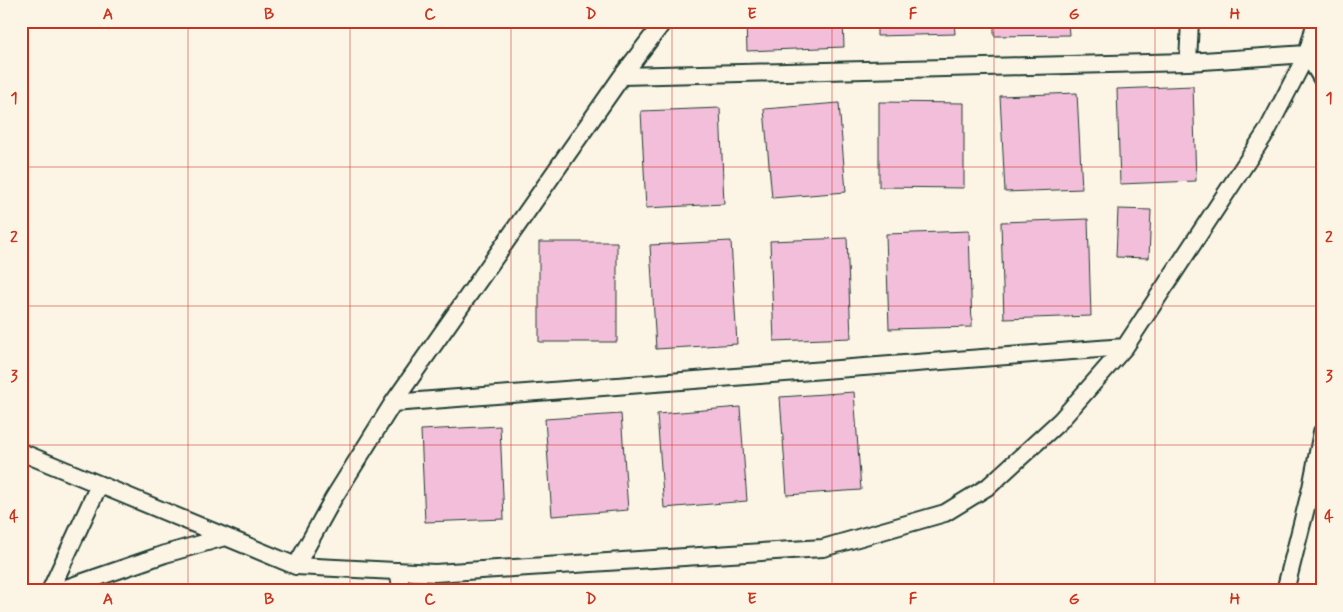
<svg xmlns="http://www.w3.org/2000/svg" width="1343" height="612" font-family="Mynerve,sans-serif">
<style>
.building{fill:#f3beda;stroke:#1f3d34}
.lines{fill:none;stroke-linecap:round;stroke-linejoin:round}
.minor-casing{stroke:#1f3d34;stroke-width:20}
.minor{stroke:#fcf5e5;stroke-width:16}
.grid{fill:none;stroke:#c8321e;stroke-width:1;stroke-opacity:0.55}
.neatline{fill:none;stroke:#c8321e;stroke-width:2}
.grid-label{font-size:16px;text-anchor:middle;font-weight:bold;fill:#c8321e}
</style>
<rect width="100%" height="100%" fill="#fcf5e5"/>
<filter id="ink" filterUnits="userSpaceOnUse"><feTurbulence type="fractalNoise" baseFrequency=".02" numOctaves="2"/><feDisplacementMap in="SourceGraphic" scale="10" xChannelSelector="R" yChannelSelector="G"/><feConvolveMatrix kernelMatrix="1 2 1 2 8 2 1 2 1" color-interpolation-filters="sRGB"/></filter>
<g filter="url(#ink)">
<!-- building -->
<path class="building" d="M 746,21 L 843,21 L 844,47 L 747,51 Z
M 877,21 L 954,21 L 955,34 L 877,36 Z
M 994,21 L 1068,21 L 1069,35 L 994,36 Z
M 1193,86 L 1196,181 L 1120,184 L 1117,89 Z
M 1077,93 L 1082,189 L 1005,192 L 1000,96 Z
M 879,102 L 964,103 L 964,188 L 879,187 Z
M 839,103 L 846,192 L 772,198 L 764,109 Z
M 720,108 L 724,204 L 646,208 L 641,111 Z
M 1118,209 L 1151,210 L 1149,258 L 1116,257 Z
M 1088,219 L 1091,316 L 1004,319 L 1001,222 Z
M 969,231 L 972,327 L 889,329 L 886,234 Z
M 847,238 L 851,338 L 774,341 L 770,241 Z
M 731,241 L 737,344 L 656,349 L 650,245 Z
M 539,242 L 617,242 L 617,342 L 539,342 Z
M 854,392 L 861,490 L 787,495 L 780,397 Z
M 740,407 L 747,501 L 664,508 L 657,414 Z
M 621,414 L 628,510 L 552,516 L 545,419 Z
M 500,426 L 504,519 L 425,522 L 421,430 Z"/>
<g class="lines">
<!-- minor casing -->
<g class="minor-casing">
<path id="minor" d="M 1188,62 L 1190,21
M 622,76 L 1188,62 L 1307,54 L 1322,79
M 393,403 L 1125,347
M 21,452 L 296,566 L 435,573 L 823,548 L 945,513 L 989,486 L 1060,421 L 1125,347 L 1267,131 L 1307,54 L 1316,21
M 296,566 L 333,499 L 393,403 L 622,76 L 664,21
M 398,571 L 402,591
M 50,591 L 99,485
M 65,591 L 69,587 L 165,554 L 225,537
M 1285,591 L 1311,488 L 1322,432"/>
</g>
<!-- minor -->
<use href="#minor" class="minor"/>
</g>
</g>
<!-- grid -->
<path class="grid" d="M 188,21 L 188,591M 350,21 L 350,591M 511,21 L 511,591M 672,21 L 672,591M 832,21 L 832,591M 994,21 L 994,591M 1155,21 L 1155,591M 21,167 L 1322,167M 21,306 L 1322,306M 21,445 L 1322,445"/>
<!-- margin -->
<rect width="1343" height="612" fill="none" stroke="#fcf5e5" stroke-width="55"/>
<rect x="28" y="28" width="1288" height="556" class="neatline"/>
<g class="grid-label">
<text x="108" y="19">A</text>
<text x="269" y="19">B</text>
<text x="430" y="19">C</text>
<text x="591" y="19">D</text>
<text x="752" y="19">E</text>
<text x="913" y="19">F</text>
<text x="1074" y="19">G</text>
<text x="1235" y="19">H</text>
<text x="14" y="103">1</text>
<text x="1329" y="103">1</text>
<text x="14" y="242">2</text>
<text x="1329" y="242">2</text>
<text x="14" y="381">3</text>
<text x="1329" y="381">3</text>
<text x="14" y="521">4</text>
<text x="1329" y="521">4</text>
<text x="108" y="604">A</text>
<text x="269" y="604">B</text>
<text x="430" y="604">C</text>
<text x="591" y="604">D</text>
<text x="752" y="604">E</text>
<text x="913" y="604">F</text>
<text x="1074" y="604">G</text>
<text x="1235" y="604">H</text>
</g>
</svg>
